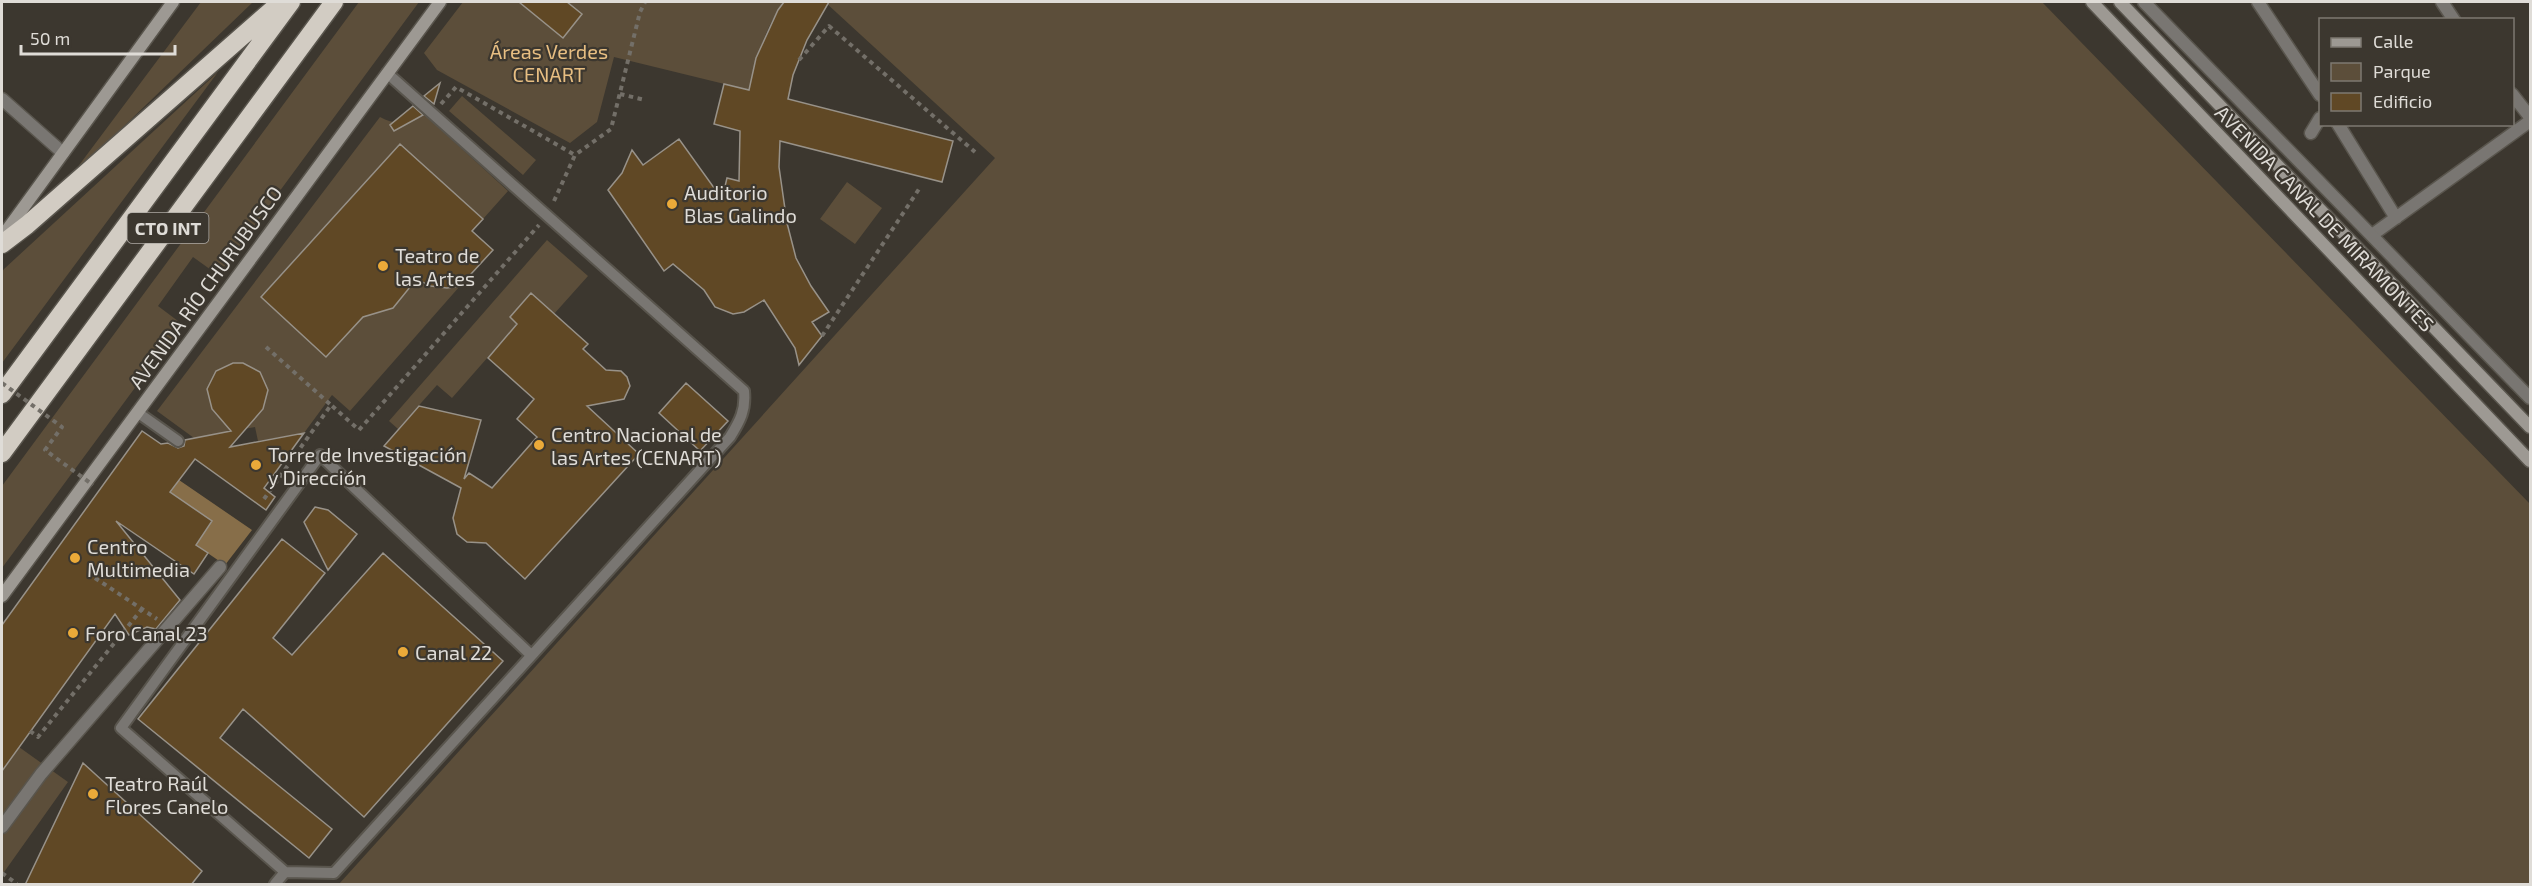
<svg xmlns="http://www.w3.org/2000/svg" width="2532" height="886" font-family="'Exo 2',sans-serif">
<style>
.green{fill:#5c4e3a}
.water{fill:#876e49}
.building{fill:#604825;stroke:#989289;stroke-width:1.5}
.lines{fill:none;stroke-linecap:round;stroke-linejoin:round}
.service-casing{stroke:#59554d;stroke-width:14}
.pedestrian-casing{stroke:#59554d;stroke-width:15}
.minor-casing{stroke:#59554d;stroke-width:15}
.tertiary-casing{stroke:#59554d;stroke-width:15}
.secondary-casing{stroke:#59554d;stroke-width:15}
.motorway-casing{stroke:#59554d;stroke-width:21}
.path{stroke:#736f68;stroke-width:4;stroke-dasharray:4.5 4.5;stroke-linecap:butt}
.service{stroke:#797672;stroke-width:10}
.pedestrian{stroke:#797672;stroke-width:12}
.minor{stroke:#797672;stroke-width:12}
.tertiary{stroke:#797672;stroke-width:12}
.secondary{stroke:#9d9993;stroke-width:12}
.motorway{stroke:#d2ccc3;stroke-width:18}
.path-bridge{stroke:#736f68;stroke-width:4;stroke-dasharray:4.5 4.5;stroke-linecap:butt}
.poi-dot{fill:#ebaa39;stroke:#3c372f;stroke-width:2}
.labels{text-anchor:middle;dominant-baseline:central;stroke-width:4.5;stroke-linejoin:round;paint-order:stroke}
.shield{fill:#3c372f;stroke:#aeaaa5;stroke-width:1.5}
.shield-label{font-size:18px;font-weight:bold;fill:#dfdcd7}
.park-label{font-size:20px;fill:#e7be82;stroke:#3c372f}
.poi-label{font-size:20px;fill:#dfdcd7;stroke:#3c372f;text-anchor:start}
.street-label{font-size:20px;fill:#dfdcd7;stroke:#3c372f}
</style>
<rect width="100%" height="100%" fill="#3c372f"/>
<!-- green -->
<path class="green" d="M 201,2 L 253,2 L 68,180 Z
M 359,2 L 419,2 L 218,275 L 193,257 L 158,306 L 182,324 L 2,568 L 2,486 Z
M 463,2 L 784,2 C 765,27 756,59 749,90 L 614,57 L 597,122 L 570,143 L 437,70 L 424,53 Z
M 825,2 L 2042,2 L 2530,504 L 2530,884 L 339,884 L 995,158 Z
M 218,72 L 2,363 L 2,272 L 4,269 Z
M 462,96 L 536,160 L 523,175 L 449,111 Z
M 425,115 L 508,191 L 483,219 L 400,144 L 261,296 L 326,357 L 363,317 L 393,308 L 410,287 L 417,283 L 447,288 L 460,286 L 350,411 L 332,395 L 304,433 L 258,441 L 255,427 L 194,438 L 157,411 L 380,117 C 396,126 409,123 425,115 Z
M 847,182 L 882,208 L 855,244 L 820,219 Z
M 547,240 L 588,276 L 554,314 L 530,294 L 510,317 L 517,324 L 452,398 L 437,385 L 398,429 L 389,421 Z
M 19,747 L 68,782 L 2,875 L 2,771 Z"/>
<!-- water -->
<path class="water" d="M 179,480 L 252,530 L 225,565 L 196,545 L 212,521 L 170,493 Z"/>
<!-- building -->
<path class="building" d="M 519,2 L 567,2 L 582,14 L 563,38 Z
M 784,2 L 829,2 L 807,40 L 793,75 L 788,99 L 953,141 L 942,182 L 780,141 L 779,167 L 787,223 L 796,258 L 811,286 L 829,312 L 812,322 L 822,336 L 799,365 L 795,348 L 764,300 L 744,312 L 733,314 L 715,307 L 704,290 L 673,264 L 664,271 L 608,190 L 622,173 L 632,150 L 643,165 L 679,139 L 722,199 L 727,178 L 739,181 L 740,131 L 714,124 L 724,84 L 749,90 L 756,58 L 778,10 Z
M 440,83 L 434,104 L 424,96 Z
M 413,106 L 423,115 L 394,131 L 390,125 Z
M 400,144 L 483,219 L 472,231 L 493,250 L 460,286 L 447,288 L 431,286 L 420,281 L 410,287 L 393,308 L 363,317 L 326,357 L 261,297 Z
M 531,293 L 588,344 L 583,349 L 606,370 L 621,371 L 627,377 L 630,386 L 624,399 L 587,406 L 639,454 L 525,579 L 486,543 L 467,542 L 457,534 L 453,518 L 461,488 L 384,446 L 419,406 L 481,420 L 464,479 L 469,473 L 492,488 L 537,437 L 517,419 L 534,399 L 488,358 L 517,324 L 510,317 Z
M 233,363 L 243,363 L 260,372 L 268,390 L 263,409 L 230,447 L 304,433 L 264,488 L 275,497 L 266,510 L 195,459 L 170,492 L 212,521 L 196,545 L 208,553 L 194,574 L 116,521 L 180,600 L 156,629 L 147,627 L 129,635 L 115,614 L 2,771 L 2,625 L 142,431 L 161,444 L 168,443 L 178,448 L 184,446 L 185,440 L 231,431 L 212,409 L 207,389 L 216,371 Z
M 686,383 L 728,421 L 700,451 L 659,413 Z
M 315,507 L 328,510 L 357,534 L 328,570 L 304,522 Z
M 282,539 L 325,573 L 273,638 L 292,655 L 383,553 L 503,661 L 364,817 L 243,709 L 220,738 L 332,829 L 309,858 L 138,719 Z
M 83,763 L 202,871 L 191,885 L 25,885 Z"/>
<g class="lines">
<!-- service casing -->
<g class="service-casing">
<path id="service" d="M 137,412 L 178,441
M 285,872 L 334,873 L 730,437 C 740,421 746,410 744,391 L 387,73
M 275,884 L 285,872 L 121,728 L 320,455 L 531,655"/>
</g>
<!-- pedestrian casing -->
<g class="pedestrian-casing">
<path id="pedestrian" d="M 2,827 L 41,774 L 220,567"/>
</g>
<!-- minor casing -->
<g class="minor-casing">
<path id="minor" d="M 2258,2 L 2320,95
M 2442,2 L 2454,20
M 2512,94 L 2530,117
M 2,99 L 63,153
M 2338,124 L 2396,218
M 2311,133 L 2320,118
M 2372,235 L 2530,121"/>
</g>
<!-- tertiary casing -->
<g class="tertiary-casing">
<path id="tertiary" d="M 2144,2 L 2530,398"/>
</g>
<!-- secondary casing -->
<g class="secondary-casing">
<path id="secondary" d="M 2092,2 L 2530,461
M 2120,2 L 2530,427
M 2,237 L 173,2
M 2,596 L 440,2"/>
</g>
<!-- motorway casing -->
<g class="motorway-casing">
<path id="motorway" d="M 2,244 L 27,225 L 280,3
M 2,394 L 291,2
M 2,453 L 334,2"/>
</g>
<!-- path -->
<path class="path" d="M 799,60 L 829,26 L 975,152
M 620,94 L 645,100
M 441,104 L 456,87 L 575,155
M 554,201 L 575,155 L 611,129 L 640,12 L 645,2
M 822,336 L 919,189
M 266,347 L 331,405
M 264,499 L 331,405 L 359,430 L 539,225
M 95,578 L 157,619
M 30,731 L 38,737 L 142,609
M 2,873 L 17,884"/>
<!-- service -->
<use href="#service" class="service"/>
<!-- pedestrian -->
<use href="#pedestrian" class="pedestrian"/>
<!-- minor -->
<use href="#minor" class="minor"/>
<!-- tertiary -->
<use href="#tertiary" class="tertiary"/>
<!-- secondary -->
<use href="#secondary" class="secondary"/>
<!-- motorway -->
<use href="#motorway" class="motorway"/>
<!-- path-bridge -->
<path class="path-bridge" d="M 2,383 L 62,427 L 45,450 L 93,485"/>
</g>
<!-- markers -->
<g class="poi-dot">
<circle cx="672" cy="204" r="6"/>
<circle cx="383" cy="266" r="6"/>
<circle cx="539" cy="445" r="6"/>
<circle cx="256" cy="465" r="6"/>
<circle cx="75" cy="558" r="6"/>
<circle cx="73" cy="633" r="6"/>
<circle cx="403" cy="652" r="6"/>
<circle cx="93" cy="794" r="6"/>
</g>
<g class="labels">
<!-- shield labels -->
<rect class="shield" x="127.5" y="213" width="81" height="30" rx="4.5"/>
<g class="shield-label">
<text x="168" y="228">CTO INT</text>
</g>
<!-- park labels -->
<g class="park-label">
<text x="549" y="51">Áreas Verdes<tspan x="549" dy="23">CENART</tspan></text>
</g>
<!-- poi labels -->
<g class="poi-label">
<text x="684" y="192">Auditorio<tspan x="684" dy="23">Blas Galindo</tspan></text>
<text x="395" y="255">Teatro de<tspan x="395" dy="23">las Artes</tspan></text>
<text x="551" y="434">Centro Nacional de<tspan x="551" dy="23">las Artes (CENART)</tspan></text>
<text x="268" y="454">Torre de Investigación<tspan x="268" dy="23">y Dirección</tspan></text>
<text x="87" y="546">Centro<tspan x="87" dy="23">Multimedia</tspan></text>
<text x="85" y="633">Foro Canal 23</text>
<text x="415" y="652">Canal 22</text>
<text x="105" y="783">Teatro Raúl<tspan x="105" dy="23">Flores Canelo</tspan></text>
</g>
<!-- street labels -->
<g class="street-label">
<text transform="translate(2325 218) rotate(46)">AVENIDA CANAL DE MIRAMONTES</text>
<text transform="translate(205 287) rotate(-54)">AVENIDA RÍO CHURUBUSCO</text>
</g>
</g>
<!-- border -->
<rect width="2532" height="886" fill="none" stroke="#dfdcd7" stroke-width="6"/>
<!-- legend -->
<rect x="2319" y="18" width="195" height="108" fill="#3c372f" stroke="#7d7972" stroke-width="1.5"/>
<rect x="2331" y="38" width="30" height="9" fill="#9d9993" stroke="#7d7972" stroke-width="1.5"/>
<text x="2373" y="48" font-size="18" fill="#dfdcd7">Calle</text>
<rect x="2331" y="63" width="30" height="18" fill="#5c4e3a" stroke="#7d7972" stroke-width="1.5"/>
<text x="2373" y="78" font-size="18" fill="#dfdcd7">Parque</text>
<rect x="2331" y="93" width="30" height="18" fill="#604825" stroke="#7d7972" stroke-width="1.5"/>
<text x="2373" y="108" font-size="18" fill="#dfdcd7">Edificio</text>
<!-- scale -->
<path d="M21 45v9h154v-9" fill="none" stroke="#dfdcd7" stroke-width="3"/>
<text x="30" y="45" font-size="18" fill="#dfdcd7" stroke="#3c372f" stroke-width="4.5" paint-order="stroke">50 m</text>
</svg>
